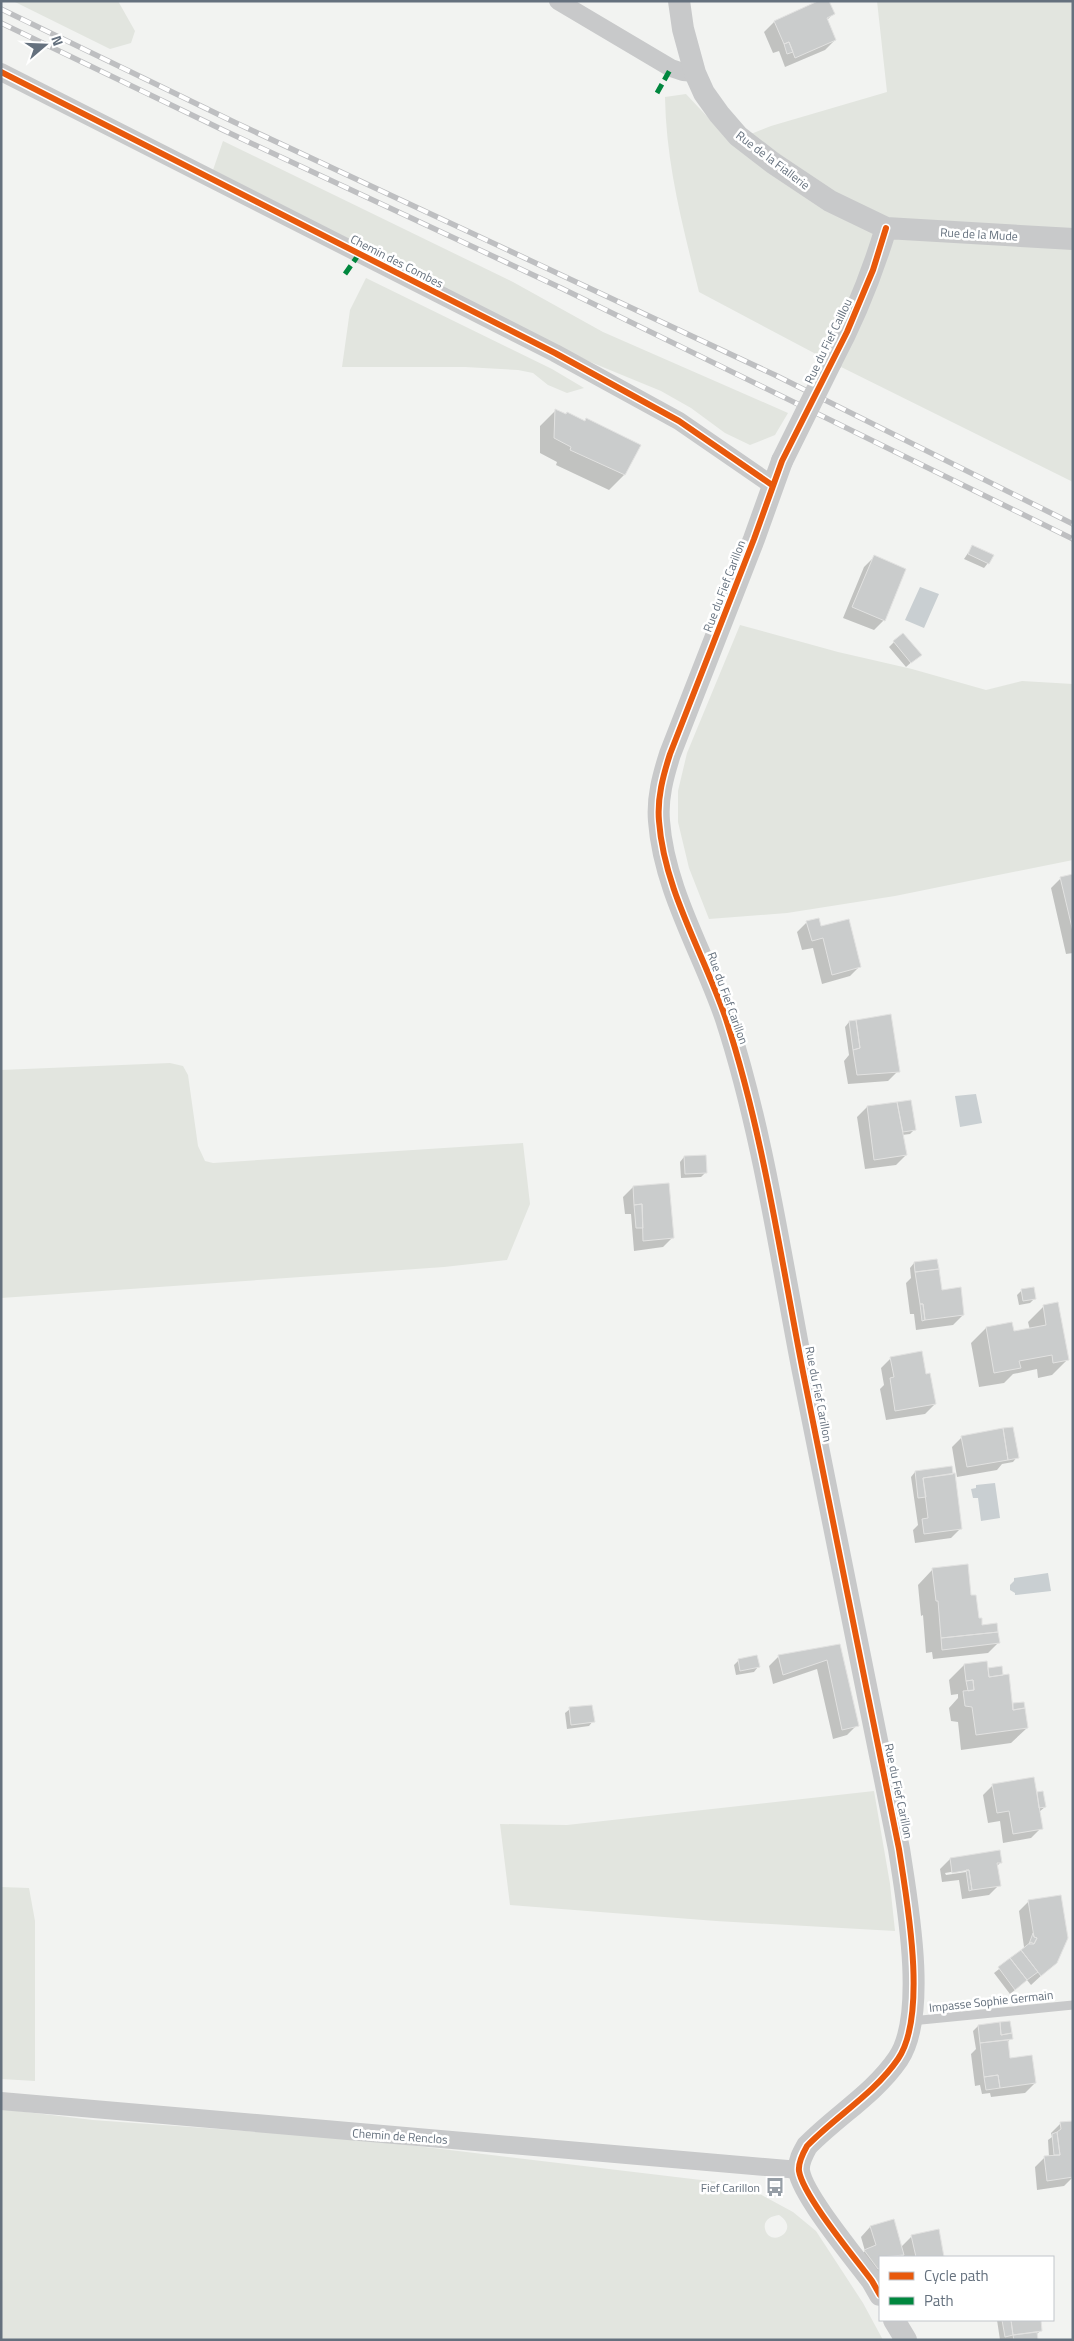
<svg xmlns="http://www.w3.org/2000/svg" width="1074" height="2341" font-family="'Titillium Web',sans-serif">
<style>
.green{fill:#e2e5df;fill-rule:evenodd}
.water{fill:#c9cfd2}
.shadow{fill:#0003;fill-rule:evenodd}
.building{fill:#cacccc;stroke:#e2e2e1}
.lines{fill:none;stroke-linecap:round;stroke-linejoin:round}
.service{stroke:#c8c9ca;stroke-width:9}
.minor{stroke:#c8c9ca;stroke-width:18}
.tertiary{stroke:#c8c9ca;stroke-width:22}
.rail-casing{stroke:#bebfc1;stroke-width:5.5}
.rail{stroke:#fff;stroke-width:4;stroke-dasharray:11;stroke-linecap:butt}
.tertiary-bridge{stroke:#c8c9ca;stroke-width:22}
.quiet{stroke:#00873e;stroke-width:5;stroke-dasharray:10 5;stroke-linecap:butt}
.cycleway-casing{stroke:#fff;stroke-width:9}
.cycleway{stroke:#e8590c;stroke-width:6}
.labels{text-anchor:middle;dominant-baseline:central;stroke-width:5;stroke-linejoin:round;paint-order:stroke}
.street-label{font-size:12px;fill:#65717e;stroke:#fff}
.poi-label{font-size:12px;fill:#65717e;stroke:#fff;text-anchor:end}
</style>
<rect width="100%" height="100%" fill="#f2f3f1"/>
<!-- green -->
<path class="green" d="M 13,1 L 118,1 L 135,31 L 131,43 L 110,49 Z
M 877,1 L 1073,1 L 1073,482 L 831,362 L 699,292 C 683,227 666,164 665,97 L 686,94 L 731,142 L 771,126 L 887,92 Z
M 223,141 L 513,282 L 603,332 L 788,413 L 775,435 L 750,445 L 725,433 L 691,408 L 661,391 L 588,361 L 213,170 Z
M 366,278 L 552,369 L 584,388 L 567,393 L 548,385 L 533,373 L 518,370 L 465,367 L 342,367 L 350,310 Z
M 740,625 L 838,652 L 912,669 L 986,690 L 1022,681 L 1073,684 L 1073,860 L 895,896 L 787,913 L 709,919 L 689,868 L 678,822 L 678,791 L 687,753 Z
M 170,1063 L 183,1066 L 188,1075 L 198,1146 L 205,1161 L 213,1163 L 523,1143 L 530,1204 L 507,1260 L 444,1267 L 1,1298 L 1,1070 Z
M 874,1791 L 890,1884 L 895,1931 L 716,1921 L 510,1905 L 500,1824 L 567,1825 Z
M 1,1887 L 29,1888 L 35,1921 L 35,2081 L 1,2079 Z
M 1,2109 L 93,2120 L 358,2139 L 743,2185 L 793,2212 L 816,2231 L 863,2303 L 883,2340 L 1,2340 ZM 779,2215 C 802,2230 770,2249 765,2229 C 763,2220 771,2216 779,2215 Z"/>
<!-- water -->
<path class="water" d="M 920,587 L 939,594 L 924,628 L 905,620 Z
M 976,1094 L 982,1123 L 960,1127 L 955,1096 Z
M 995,1483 L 1000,1518 L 981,1521 L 978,1498 L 973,1498 L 971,1489 L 976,1488 L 976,1485 Z
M 1048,1573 L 1051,1591 L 1015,1595 L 1015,1593 L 1010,1590 L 1010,1585 L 1014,1581 L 1014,1578 Z"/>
<!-- shadow -->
<path class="shadow" d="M 833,14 L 827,20 L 835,40 L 825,50 L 785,67 L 779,51 L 773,53 L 764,32 L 774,22 Z
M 555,411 L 639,446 L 624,475 L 609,490 L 556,465 L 557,462 L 540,453 L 540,426 Z
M 972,547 L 988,563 L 984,568 L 964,559 Z
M 874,557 L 884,620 L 874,630 L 843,618 L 864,567 Z
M 894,642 L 915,659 L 906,667 L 889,647 Z
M 1073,876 L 1073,953 L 1066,954 L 1051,888 L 1061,878 Z
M 807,922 L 860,966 L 850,976 L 822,984 L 813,948 L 802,950 L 797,932 Z
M 849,1022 L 898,1071 L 888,1081 L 848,1084 L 844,1061 L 849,1055 L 845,1027 Z
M 910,1102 L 914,1130 L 910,1134 L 902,1135 L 906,1155 L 896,1165 L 865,1169 L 857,1117 L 867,1107 Z
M 684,1157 L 706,1172 L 701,1177 L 681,1178 L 680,1162 Z
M 633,1187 L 673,1237 L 663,1247 L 634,1251 L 631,1214 L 625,1214 L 623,1197 Z
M 914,1263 L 963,1315 L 953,1325 L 916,1330 L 914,1314 L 910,1314 L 906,1283 L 911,1278 L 910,1268 Z
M 1022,1290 L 1035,1298 L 1030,1303 L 1019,1305 L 1017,1295 Z
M 1043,1307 L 1067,1360 L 1052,1375 L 1038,1378 L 1037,1369 L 1013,1374 L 1004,1383 L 979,1387 L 971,1343 L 986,1328 L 1011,1324 L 1013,1333 L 1030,1330 L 1028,1322 Z
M 891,1358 L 925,1375 L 935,1404 L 925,1414 L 886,1420 L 880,1389 L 884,1385 L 881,1368 Z
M 962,1437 L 1017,1457 L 1013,1462 L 1002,1464 L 997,1470 L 957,1477 L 952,1447 Z
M 915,1472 L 961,1528 L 951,1538 L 915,1543 L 913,1530 L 918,1525 L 911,1477 Z
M 933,1569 L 970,1597 L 981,1626 L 998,1643 L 988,1653 L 933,1659 L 932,1652 L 926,1653 L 923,1615 L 921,1616 L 918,1585 Z
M 839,1645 L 857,1725 L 847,1735 L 833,1739 L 817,1669 L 773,1684 L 769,1666 L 779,1656 Z
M 739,1660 L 758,1667 L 754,1672 L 736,1675 L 734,1665 Z
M 964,1665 L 987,1670 L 1001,1668 L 1012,1706 L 1013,1704 L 1027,1728 L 1011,1743 L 961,1750 L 958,1722 L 951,1721 L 949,1708 L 958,1698 L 958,1694 L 951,1695 L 949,1680 Z
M 570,1709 L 593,1721 L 589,1726 L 567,1729 L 565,1713 Z
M 993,1785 L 1036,1794 L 1042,1792 L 1045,1807 L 1039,1812 L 1041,1828 L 1031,1838 L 1003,1843 L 1000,1821 L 988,1823 L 983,1795 Z
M 999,1851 L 1001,1862 L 996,1867 L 999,1885 L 989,1895 L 962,1899 L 959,1880 L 942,1882 L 940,1869 L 950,1859 ZM 969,1869 L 966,1872 L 946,1875 L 945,1873 Z
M 1029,1901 L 1056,1962 L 1031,1985 L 1027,1980 L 1010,1994 L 994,1973 L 1026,1948 L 1024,1947 L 1019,1911 Z
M 978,2026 L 1011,2038 L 1007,2043 L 1009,2059 L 1035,2083 L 1025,2093 L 991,2097 L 990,2093 L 982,2094 L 980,2085 L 975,2086 L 971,2054 L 976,2049 L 973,2031 Z
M 1061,2123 L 1073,2177 L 1064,2186 L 1037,2190 L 1035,2167 L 1045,2157 L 1049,2157 L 1048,2140 L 1052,2137 L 1051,2133 Z
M 870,2227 L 901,2247 L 912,2236 L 938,2230 L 943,2257 L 904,2257 L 903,2253 L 899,2257 L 880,2257 L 880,2271 L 878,2274 L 855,2261 L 865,2251 L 861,2237 Z
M 997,2320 L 1039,2320 L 1041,2330 L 1036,2335 L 1037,2340 L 1000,2340 Z"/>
<!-- building -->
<path class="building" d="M 818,1 L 829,1 L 835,14 L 827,18 L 836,40 L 795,58 L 789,42 L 784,44 L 774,21 Z
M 789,42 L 793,52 L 787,54 L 784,44 Z
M 555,409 L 566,414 L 567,412 L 585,421 L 586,418 L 641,445 L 625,475 L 570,450 L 571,447 L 554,438 Z
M 972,545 L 994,555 L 989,564 L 968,554 Z
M 874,555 L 906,569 L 885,621 L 852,607 Z
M 903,633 L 922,655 L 911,663 L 893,641 Z
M 1073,874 L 1073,932 L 1060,877 Z
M 819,918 L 821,926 L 849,919 L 861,967 L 832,975 L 823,938 L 812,941 L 806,921 Z
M 891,1014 L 900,1072 L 857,1075 L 853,1050 L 860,1048 L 856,1020 Z
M 856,1020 L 860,1048 L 853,1050 L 849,1021 Z
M 911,1100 L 916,1130 L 903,1132 L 897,1102 Z
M 897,1102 L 907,1155 L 874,1160 L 867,1106 Z
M 706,1155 L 707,1173 L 685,1174 L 684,1156 Z
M 669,1183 L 674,1238 L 643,1241 L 642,1204 L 634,1205 L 633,1186 Z
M 642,1204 L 643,1228 L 636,1228 L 634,1205 Z
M 937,1259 L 939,1269 L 915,1272 L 914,1262 Z
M 939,1269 L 942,1290 L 961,1287 L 964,1315 L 925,1320 L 923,1304 L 920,1304 L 915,1272 Z
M 1034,1287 L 1036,1299 L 1023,1301 L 1021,1289 Z
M 1058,1302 L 1069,1360 L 1053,1363 L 1052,1355 L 1019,1361 L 1021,1368 L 994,1373 L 986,1327 L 1012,1322 L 1014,1331 L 1046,1325 L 1043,1305 Z
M 920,1304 L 923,1304 L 925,1320 L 922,1321 Z
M 922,1351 L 926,1374 L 930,1373 L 936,1404 L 895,1411 L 890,1378 L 894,1377 L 890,1357 Z
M 1013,1427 L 1019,1458 L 1008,1460 L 1003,1428 Z
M 1003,1428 L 1008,1460 L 967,1467 L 961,1436 Z
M 952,1466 L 953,1474 L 923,1478 L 926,1497 L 918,1498 L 915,1471 Z
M 955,1473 L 962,1529 L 924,1534 L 922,1519 L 928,1518 L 923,1478 Z
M 968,1564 L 971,1595 L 976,1595 L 979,1618 L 982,1618 L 982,1625 L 997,1623 L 998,1632 L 941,1638 L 938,1601 L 936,1601 L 932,1568 Z
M 998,1632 L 1000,1643 L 942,1650 L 941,1638 Z
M 840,1644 L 859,1726 L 842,1730 L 827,1660 L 783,1675 L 778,1655 Z
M 757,1655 L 760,1667 L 740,1671 L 738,1659 Z
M 987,1661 L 989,1677 L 1009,1674 L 1013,1710 L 1025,1708 L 1028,1728 L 976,1735 L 972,1707 L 965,1706 L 963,1691 L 974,1690 L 973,1680 L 966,1681 L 964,1664 Z
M 1002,1666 L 1003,1675 L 989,1677 L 988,1668 Z
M 973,1680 L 974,1690 L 968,1691 L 966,1681 Z
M 1024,1702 L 1025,1708 L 1013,1710 L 1013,1703 Z
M 592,1705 L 595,1722 L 571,1725 L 569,1707 Z
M 1034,1777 L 1043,1829 L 1013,1834 L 1009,1811 L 997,1813 L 992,1784 Z
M 1043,1791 L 1046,1807 L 1039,1808 L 1037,1792 Z
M 1000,1850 L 1002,1863 L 997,1863 L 1001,1886 L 972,1890 L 969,1870 L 952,1873 L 950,1858 Z
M 966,1870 L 969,1870 L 972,1890 L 969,1891 Z
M 1061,1895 L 1068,1938 L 1057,1963 L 1041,1976 L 1021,1950 L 1031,1942 L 1034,1944 L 1037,1938 L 1034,1937 L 1028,1900 Z
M 1033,1933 L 1034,1937 L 1037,1938 L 1034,1944 L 1029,1944 Z
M 1021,1950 L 1038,1972 L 1027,1980 L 1010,1958 Z
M 1010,1958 L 1027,1980 L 1015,1990 L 998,1967 Z
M 1010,2021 L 1012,2033 L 1001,2035 L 1000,2022 Z
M 1000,2022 L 1001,2035 L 1012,2033 L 1013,2039 L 980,2043 L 978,2025 Z
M 1008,2040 L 1010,2058 L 1032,2055 L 1036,2083 L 1000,2088 L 998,2075 L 984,2077 L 980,2043 Z
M 998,2075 L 1000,2088 L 986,2090 L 984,2077 Z
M 1073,2121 L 1073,2177 L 1047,2181 L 1044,2156 L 1060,2155 L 1057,2132 L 1061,2129 L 1060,2122 Z
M 1057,2132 L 1060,2155 L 1054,2155 L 1052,2134 Z
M 894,2219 L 904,2255 L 880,2257 L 880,2268 L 878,2269 L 864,2250 L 876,2245 L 870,2226 Z
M 939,2229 L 944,2257 L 916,2257 L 911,2235 Z
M 1002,2320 L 1011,2320 L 1013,2335 L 1005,2337 Z
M 1011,2320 L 1041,2320 L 1042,2331 L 1013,2335 Z
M 1037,2332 L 1038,2340 L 1014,2340 L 1013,2335 Z"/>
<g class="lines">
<!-- service -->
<path class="service" d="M 911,2021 L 1073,2005"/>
<!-- minor -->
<path class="minor" d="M 558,1 L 671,68 L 683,72 L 695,73
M 1,72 L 555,353 L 679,421 L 772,485
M 1,2101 L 799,2170"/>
<!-- tertiary -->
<path class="tertiary" d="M 679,1 L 683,29 L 695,73 L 704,93 L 719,114 L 738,136 L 773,163 L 830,201 L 886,228 L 1073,239
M 831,362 C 854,319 872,274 886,228
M 782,461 L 754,539 L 670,754 C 663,776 657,798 659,821 C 664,890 704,954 726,1019 C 763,1133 780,1254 803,1372 C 834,1531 867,1690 899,1849 C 907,1901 928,2015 898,2059 C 874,2094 836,2116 807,2146 C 803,2153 798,2162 799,2171 C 803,2196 855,2258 872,2281 L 880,2295
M 894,2320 L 906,2340"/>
<!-- rail casing -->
<g class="rail-casing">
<path id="rail" d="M 1,9 L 234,122 L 775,375 L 1073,524
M 1,23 L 223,130 L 561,288 L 1073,539"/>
</g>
<!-- rail -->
<use href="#rail" class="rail"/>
<!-- tertiary-bridge -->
<path class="tertiary-bridge" d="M 782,461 L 831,362"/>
<!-- quiet -->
<path class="quiet" d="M 657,93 L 671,68
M 345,274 L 359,254"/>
<!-- cycleway casing -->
<g class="cycleway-casing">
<path id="cycleway" d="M 1,72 L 555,353 L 679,421 L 772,485
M 880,2295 L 872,2281 C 855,2258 803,2196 799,2171 C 798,2162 803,2153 807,2146 C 836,2116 874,2094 898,2059 C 928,2015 907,1901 899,1849 C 867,1690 834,1531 803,1372 C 780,1254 763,1133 726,1019 C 704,954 664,890 659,821 C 657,798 663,776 670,754 L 754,539 L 782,461 L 847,332 L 873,270 L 886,228"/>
</g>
<!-- cycleway -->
<use href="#cycleway" class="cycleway"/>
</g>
<!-- icons -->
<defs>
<g id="bus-bare" transform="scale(1.5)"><path d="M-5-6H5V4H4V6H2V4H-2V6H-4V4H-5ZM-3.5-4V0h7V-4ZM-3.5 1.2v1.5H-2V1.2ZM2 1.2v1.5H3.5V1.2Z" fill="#969ea6" stroke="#fff" stroke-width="2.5" paint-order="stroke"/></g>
</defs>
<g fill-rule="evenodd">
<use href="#bus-bare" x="775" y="2187"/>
</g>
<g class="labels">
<!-- street labels -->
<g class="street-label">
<text transform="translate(773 160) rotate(37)">Rue de la Fiallerie</text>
<text transform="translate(979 234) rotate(3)">Rue de la Mude</text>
<text transform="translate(397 261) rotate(27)">Chemin des Combes</text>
<text transform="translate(828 341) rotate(-64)">Rue du Fief Caillou</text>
<text transform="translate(724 586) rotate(-69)">Rue du Fief Carillon</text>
<text transform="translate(728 998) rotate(70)">Rue du Fief Carillon</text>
<text transform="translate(819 1394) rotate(79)">Rue du Fief Carillon</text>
<text transform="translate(899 1791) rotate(78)">Rue du Fief Carillon</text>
<text transform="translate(991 2001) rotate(-6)">Impasse Sophie Germain</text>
<text transform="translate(400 2136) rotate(4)">Chemin de Renclos</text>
</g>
<!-- poi labels -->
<g class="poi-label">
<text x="760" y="2187">Fief Carillon</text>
</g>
</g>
<!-- border -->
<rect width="1074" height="2341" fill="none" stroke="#65717e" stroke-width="5"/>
<!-- legend -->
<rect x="879" y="2256" width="175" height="65" fill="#ffffff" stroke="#c1c6cb"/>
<rect x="889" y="2272" width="25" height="8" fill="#e8590c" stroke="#c1c6cb"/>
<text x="924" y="2281" font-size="15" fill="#65717e">Cycle path</text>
<rect x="889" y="2297" width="25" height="8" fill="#00873e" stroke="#c1c6cb"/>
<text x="924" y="2306" font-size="15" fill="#65717e">Path</text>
<!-- north arrow -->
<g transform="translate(45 45) rotate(71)" stroke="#ffffff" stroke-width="4" paint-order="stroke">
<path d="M0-4L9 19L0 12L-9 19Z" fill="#65717e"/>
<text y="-8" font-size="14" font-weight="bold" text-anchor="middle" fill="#65717e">N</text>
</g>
</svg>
